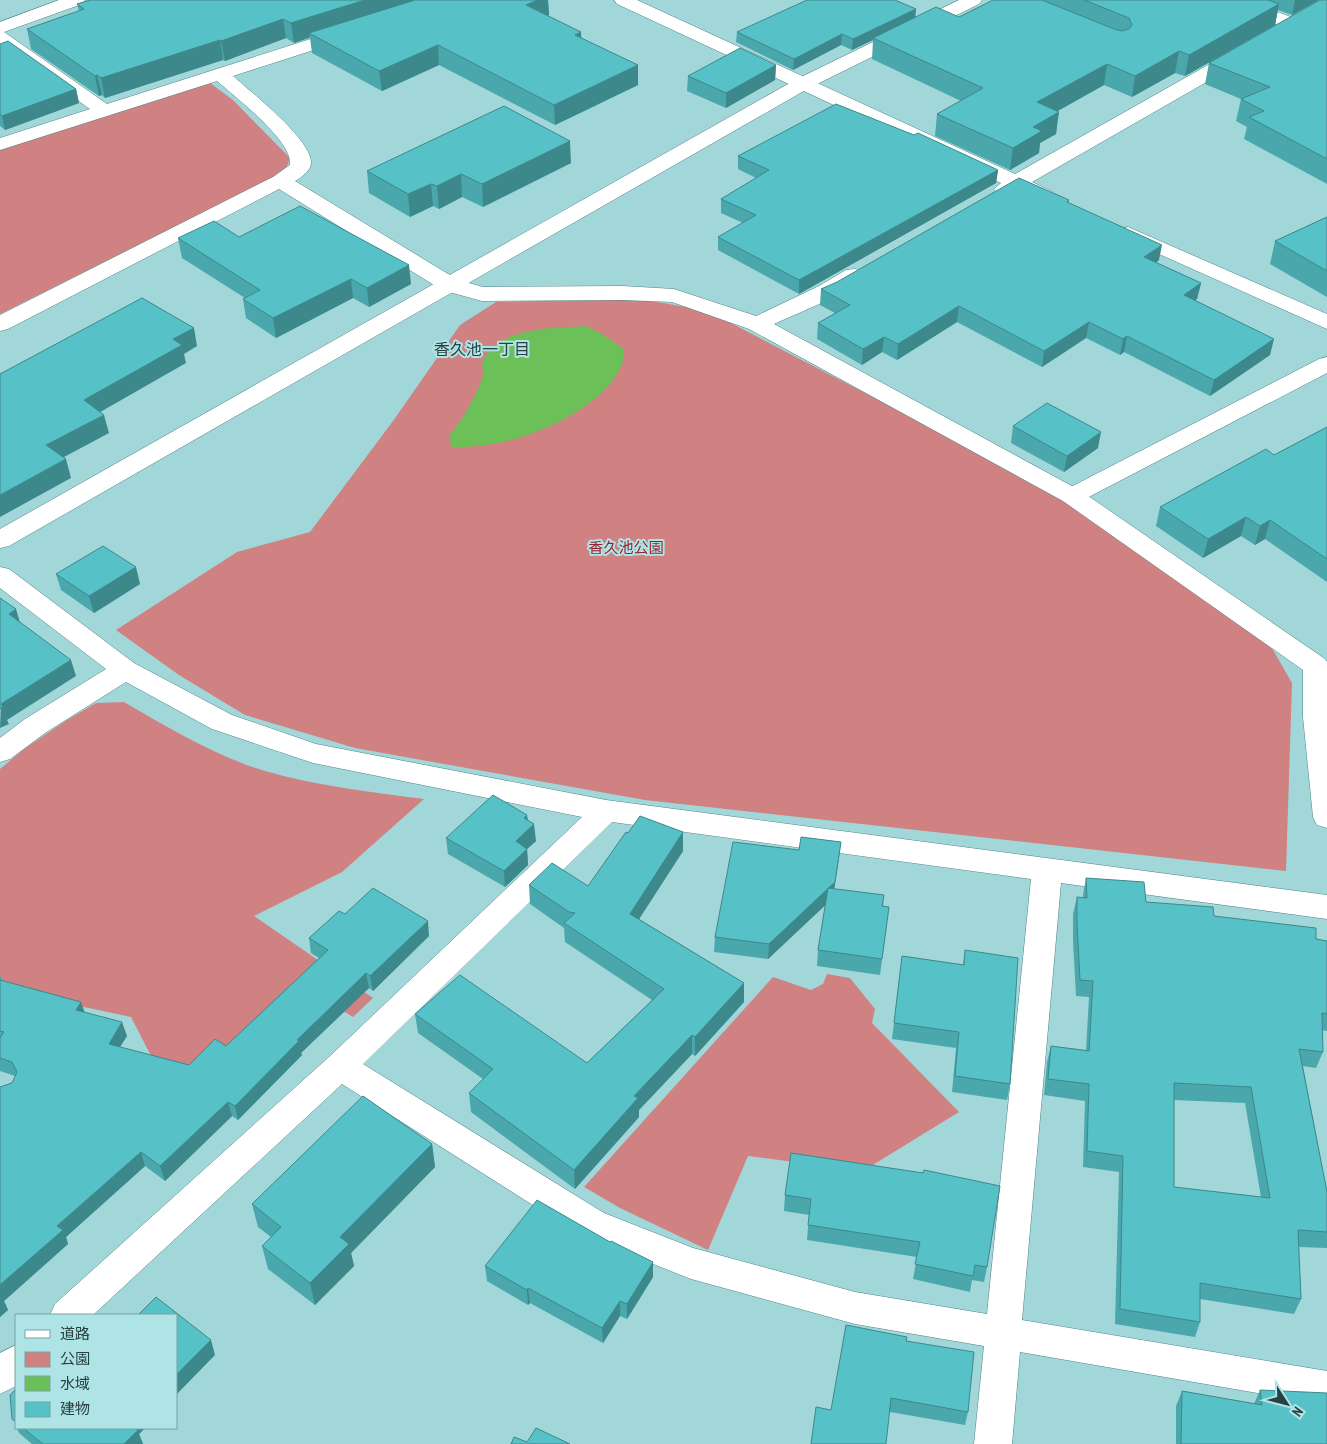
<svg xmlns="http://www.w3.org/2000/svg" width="1327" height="1444" font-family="'PT Sans Narrow','Noto Sans JP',sans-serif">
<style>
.green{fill:#d08181}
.water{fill:#6bc057}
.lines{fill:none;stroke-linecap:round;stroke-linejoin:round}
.street-casing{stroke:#518487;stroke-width:1}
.secondary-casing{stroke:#518487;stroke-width:1}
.street{fill:#fff;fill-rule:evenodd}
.secondary{fill:#fff;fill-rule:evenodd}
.wall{fill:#4aa7ab;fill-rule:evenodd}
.shaded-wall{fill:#3c888b}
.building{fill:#56c2c7;stroke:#3c888b;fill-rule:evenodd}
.labels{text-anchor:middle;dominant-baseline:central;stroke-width:4;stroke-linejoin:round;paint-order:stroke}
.park-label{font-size:15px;fill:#9a2230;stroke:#afe4e6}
.neighbourhood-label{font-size:16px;fill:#293f40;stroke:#afe4e6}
</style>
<rect width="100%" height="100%" fill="#a2d7d9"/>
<!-- green -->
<path class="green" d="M 210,83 L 233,100 L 289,157 C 290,167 282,171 274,177 L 0,314 L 0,150 Z
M 641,299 L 708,311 L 1039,484 L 1268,641 L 1292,683 L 1286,871 L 645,800 L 355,748 L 245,715 L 179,675 L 116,630 L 237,552 L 310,532 L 393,421 L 460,325 L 496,302 Z
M 124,702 C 169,728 215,756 265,771 C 317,786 370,792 424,799 L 342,872 L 254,916 L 373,998 L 353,1017 L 303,986 L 225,1052 L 165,1083 L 131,1017 L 65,1003 L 0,981 L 0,769 L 24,749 L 67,720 L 96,703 Z
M 827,974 L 850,978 L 875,1009 L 872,1023 L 959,1112 L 863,1171 L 748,1156 L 708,1250 L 620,1208 L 584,1187 L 773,977 L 811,990 L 823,984 Z"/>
<!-- water -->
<path class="water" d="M 586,326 L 602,334 L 624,349 C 623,354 624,360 622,364 C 609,399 555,427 521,437 C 499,444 475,447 452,447 L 449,436 C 462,421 476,396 483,376 C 484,371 481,366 483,361 C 498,327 554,328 586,326 Z"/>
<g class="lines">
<!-- street casing -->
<g class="street-casing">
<path id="street" d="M 59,0 L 85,0 L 82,4 L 4,32 L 107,104 L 339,30 L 345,29 L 351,30 L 354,34 L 351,38 L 233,76 C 251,92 309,138 311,161 C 312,170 302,177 295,181 L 458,280 L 483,287 L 623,286 L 674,289 L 756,316 L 819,286 L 846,270 L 854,269 L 862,270 L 865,275 C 853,292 795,314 774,324 L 1081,491 L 1325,659 L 1327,662 L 1327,828 L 1317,825 L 1313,817 L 1303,717 L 1303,670 L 1063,501 L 749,329 L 672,302 L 623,300 L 482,301 L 442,290 L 279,189 L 8,329 L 0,331 L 0,315 L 273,177 L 290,165 C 294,142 234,96 217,81 L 0,150 L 0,138 L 90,109 L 0,45 L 0,22 Z
M 614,0 L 637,0 L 1015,174 L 1231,52 L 1238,50 L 1245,52 L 1247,56 L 1245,60 L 1032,182 L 1053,192 L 1056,196 L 1053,200 L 1046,202 L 1039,200 L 1017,190 L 1004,195 L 997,193 L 994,189 L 1001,183 L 617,4 Z
M 1219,0 L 1245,0 L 1299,20 L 1302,24 L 1299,28 L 1293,29 L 1287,28 L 1222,4 Z
M 1128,227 L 1327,314 L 1327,329 L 1121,237 L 1118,233 L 1121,229 Z
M 0,567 L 9,569 L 134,663 L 232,715 L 316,744 L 606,800 L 1327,895 L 1327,919 L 1061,883 L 1022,1320 L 1327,1371 L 1327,1405 L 1020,1352 L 1012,1444 L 974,1444 L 984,1346 L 855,1324 L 691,1279 L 580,1235 L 342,1084 L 93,1315 L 50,1315 L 55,1304 L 329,1057 L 582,817 L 313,763 L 212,729 L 126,682 L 45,733 L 10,759 L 0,762 L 0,738 L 25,719 L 106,669 L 0,588 ZM 612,822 L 1031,879 L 987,1314 L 855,1292 L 693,1248 L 604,1213 L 363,1064 Z
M 16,1345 L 16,1386 L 0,1394 L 0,1353 Z"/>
</g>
<!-- secondary casing -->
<g class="secondary-casing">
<path id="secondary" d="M 959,0 L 982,0 L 979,4 L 809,88 L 9,546 L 0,548 L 0,529 L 795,80 Z
M 1327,357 L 1327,373 L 1081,501 L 1072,504 L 1063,501 L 1060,496 L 1063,491 L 1319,359 Z"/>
</g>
<!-- street -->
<use href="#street" class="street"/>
<!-- secondary -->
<use href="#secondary" class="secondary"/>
</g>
<!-- wall -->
<path class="wall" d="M 90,0 L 548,0 L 549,15 L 547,16 L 581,38 L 638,85 L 555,125 L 439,65 L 382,91 L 312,53 L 310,38 L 294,43 L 286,38 L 225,61 L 223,60 L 105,98 L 102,95 L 99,96 L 31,49 L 27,29 L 79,11 L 77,4 Z
M 993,0 L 1319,0 L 1292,15 L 1278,10 L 1275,25 L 1185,76 L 1175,73 L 1132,97 L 1104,85 L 1058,111 L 1056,134 L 1040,143 L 1039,153 L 1010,170 L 935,136 L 937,114 L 961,101 L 872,59 L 873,40 L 852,50 L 841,45 L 793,70 L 736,42 L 737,32 L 916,9 L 915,18 L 959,17 Z
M 1327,0 L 1327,184 L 1244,139 L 1247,127 L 1236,121 L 1241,99 L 1205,84 L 1209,63 Z
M 0,44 L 76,89 L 79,103 L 5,130 L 0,126 Z
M 776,65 L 775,80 L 726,108 L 687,91 L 688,76 Z
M 738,156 L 998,170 L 996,183 L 799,294 L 718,250 L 718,237 L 743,223 L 721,213 L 721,199 L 756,178 L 738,169 Z
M 571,163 L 483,207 L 462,197 L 439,209 L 433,206 L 410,217 L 369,193 L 367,171 Z
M 1069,200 L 1069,203 L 1159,260 L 1156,263 L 1201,283 L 1197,299 L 1195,300 L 1270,355 L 1210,396 L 1124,352 L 1120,355 L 1086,338 L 1042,367 L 957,322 L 897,360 L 882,352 L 862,365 L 817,339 L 818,323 L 835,313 L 820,305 L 821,289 Z
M 1327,217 L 1327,297 L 1270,264 L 1275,241 Z
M 239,237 L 411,284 L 369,307 L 353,298 L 276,338 L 246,318 L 243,299 L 245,298 L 182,258 L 178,238 Z
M 1013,426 L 1098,448 L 1064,472 L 1011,443 Z
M 1327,427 L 1327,582 L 1265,539 L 1255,545 L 1241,536 L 1203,558 L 1156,526 L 1160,507 L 1274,455 Z
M 56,574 L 140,584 L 94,613 L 61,590 Z
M 527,815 L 528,820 L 536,841 L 527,849 L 528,865 L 505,887 L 448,854 L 446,838 Z
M 683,832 L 683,851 L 639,919 L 744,983 L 744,1002 L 695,1056 L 692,1054 L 639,1110 L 639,1117 L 575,1189 L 471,1112 L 469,1093 L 483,1079 L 418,1033 L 415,1014 L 587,1063 L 652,1000 L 565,942 L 564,928 L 530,904 L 529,885 L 588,886 L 628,833 Z
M 839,857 L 834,889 L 884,895 L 883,906 L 889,907 L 880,975 L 817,966 L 818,950 L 825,905 L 768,959 L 714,952 L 715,937 Z
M 1086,878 L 1146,902 L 1214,916 L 1316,939 L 1327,941 L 1327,1031 L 1322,1030 L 1323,1052 L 1316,1068 L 1303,1066 L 1327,1192 L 1327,1248 L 1299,1247 L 1301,1299 L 1294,1314 L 1200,1299 L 1200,1322 L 1195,1337 L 1115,1324 L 1119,1172 L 1083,1167 L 1085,1101 L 1044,1095 L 1047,1062 L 1051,1046 L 1086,1050 L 1089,997 L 1076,996 L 1073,941 L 1073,914 L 1077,897 L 1083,898 L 1083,895 ZM 1174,1100 L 1245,1103 L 1261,1197 L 1174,1187 Z
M 345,914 L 429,936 L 373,991 L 369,988 L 301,1053 L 302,1055 L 238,1120 L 232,1116 L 165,1181 L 145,1166 L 66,1237 L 68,1244 L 4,1301 L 8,1310 L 0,1317 L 0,1087 L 12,1083 L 15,1076 L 0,1071 L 0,975 L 2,980 L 84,1012 L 127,1036 L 120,1047 L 189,1065 L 226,1046 L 319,958 L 311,953 L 309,938 Z
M 965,950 L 1010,1084 L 1007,1100 L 952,1092 L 956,1048 L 892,1039 L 902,956 L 963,965 Z
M 432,1144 L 435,1167 L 351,1253 L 354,1266 L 315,1305 L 268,1269 L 262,1246 L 271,1237 L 258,1227 L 252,1204 Z
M 791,1153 L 987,1267 L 984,1282 L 972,1280 L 970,1292 L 913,1279 L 917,1257 L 807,1240 L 809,1215 L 784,1211 L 785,1195 Z
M 610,1242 L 653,1262 L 653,1277 L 627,1319 L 620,1316 L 603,1343 L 530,1303 L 528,1305 L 487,1281 L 485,1266 Z
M 906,1341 L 968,1412 L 965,1425 L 890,1412 L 831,1410 Z
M 1260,1390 L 1327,1444 L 1176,1444 L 1176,1406 L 1182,1391 L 1254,1404 Z
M 17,1428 L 145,1428 L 139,1434 L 143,1444 L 32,1444 L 19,1433 Z"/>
<!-- shaded-wall -->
<path class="shaded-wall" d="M 365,0 L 428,0 L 309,33 L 310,37 L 294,43 L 291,23 Z
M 538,0 L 548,0 L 549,15 L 527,25 L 526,5 Z
M 1295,0 L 1319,0 L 1292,15 Z
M 1279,4 L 1275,25 L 1185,76 L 1189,55 Z
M 916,9 L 915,20 L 873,38 L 873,40 L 852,50 L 853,39 Z
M 283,19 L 286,38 L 225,61 L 221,41 Z
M 581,32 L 582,52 L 575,35 Z
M 842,34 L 841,45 L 793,70 L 794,59 Z
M 220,40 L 223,60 L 105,98 L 101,78 Z
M 438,45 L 439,65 L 382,91 L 379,71 Z
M 1179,51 L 1175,73 L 1132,97 L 1135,76 Z
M 1107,64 L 1104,85 L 1034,124 L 1037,102 Z
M 638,65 L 638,85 L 555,125 L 554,105 Z
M 776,65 L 775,80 L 726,108 L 726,93 Z
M 97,75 L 102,95 L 99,96 L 95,76 Z
M 76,89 L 79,103 L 5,130 L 2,116 Z
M 1059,112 L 1056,134 L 1040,143 L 1039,153 L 1010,170 L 1013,148 L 1033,127 Z
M 570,141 L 571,163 L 483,207 L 482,184 Z
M 998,170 L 996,183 L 799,294 L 799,280 Z
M 461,174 L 462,197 L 439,209 L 437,186 Z
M 431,184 L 433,206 L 410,217 L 408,194 Z
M 1162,245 L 1159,260 L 1141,273 L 1144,257 Z
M 409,265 L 411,284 L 369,307 L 367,288 Z
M 351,279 L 353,298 L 276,338 L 273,318 Z
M 1201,283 L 1197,299 L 1181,311 L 1184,295 Z
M 959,306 L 957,322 L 897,360 L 898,344 Z
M 1089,322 L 1086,338 L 1042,367 L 1044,351 Z
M 194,328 L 197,346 L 184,354 L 186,363 L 88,419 L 84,400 L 173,339 Z
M 1127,336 L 1124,352 L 1120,355 L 1123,339 Z
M 884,337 L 882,352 L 862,365 L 863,349 Z
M 1274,339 L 1270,355 L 1210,396 L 1214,380 Z
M 104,415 L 109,433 L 51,464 L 46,445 Z
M 1101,432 L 1098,448 L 1064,472 L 1067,456 Z
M 66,459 L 71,478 L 0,517 L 0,495 Z
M 1246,517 L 1241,536 L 1203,558 L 1208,539 Z
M 1270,520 L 1265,539 L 1255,545 L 1260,526 Z
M 136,567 L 140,584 L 94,613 L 89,596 Z
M 16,609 L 21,626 L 9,614 Z
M 71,660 L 76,676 L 7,720 L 9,724 L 0,728 L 1,704 Z
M 527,815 L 528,830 L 534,824 L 536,841 L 517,858 L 516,841 L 524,818 Z
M 683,832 L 683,851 L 630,933 L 630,914 Z
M 841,842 L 839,857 L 833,898 L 768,959 L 769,944 Z
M 527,849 L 528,865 L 505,887 L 504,871 Z
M 428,921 L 429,936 L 373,991 L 370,976 Z
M 366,973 L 369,988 L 301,1053 L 302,1055 L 238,1120 L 235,1106 L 297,1040 Z
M 744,983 L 744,1002 L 695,1056 L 695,1037 Z
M 81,1002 L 86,1016 L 76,1010 Z
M 122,1022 L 127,1036 L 113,1058 L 109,1044 Z
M 692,1035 L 692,1054 L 639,1110 L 639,1117 L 575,1189 L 574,1170 L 634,1096 Z
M 228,1102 L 232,1116 L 165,1181 L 160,1166 Z
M 432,1144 L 435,1167 L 351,1253 L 354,1266 L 315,1305 L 310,1283 L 340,1237 Z
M 141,1152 L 145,1166 L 66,1237 L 68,1244 L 4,1301 L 8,1310 L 0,1317 L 0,1285 L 57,1226 Z
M 653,1262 L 653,1277 L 627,1319 L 627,1304 Z
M 528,1288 L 530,1303 L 528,1305 L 527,1290 Z
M 620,1301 L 620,1316 L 603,1343 L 602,1328 Z
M 211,1340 L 215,1355 L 176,1395 L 176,1375 Z
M 131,1428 L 145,1428 L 139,1434 L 143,1444 L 124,1444 Z"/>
<!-- building -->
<path class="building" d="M 90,0 L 365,0 L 291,23 L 283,19 L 221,41 L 220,40 L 101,78 L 97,75 L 95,76 L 27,29 L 84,9 L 77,4 Z
M 415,0 L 538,0 L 526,5 L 581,32 L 575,35 L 638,65 L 554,105 L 438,45 L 379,71 L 309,33 Z
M 807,0 L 895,0 L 916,9 L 853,39 L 842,34 L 794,59 L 737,32 Z
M 993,0 L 1042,0 L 1114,29 L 1122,31 L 1129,29 L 1132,25 L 1129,18 L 1084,0 L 1268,0 L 1279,4 L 1189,55 L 1179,51 L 1135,76 L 1107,64 L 1037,102 L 1059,112 L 1033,127 L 1042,131 L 1013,148 L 937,114 L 983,88 L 873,38 L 936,7 L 959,17 Z
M 1320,0 L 1327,0 L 1327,159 L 1249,117 L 1264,111 L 1241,99 L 1270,87 L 1209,63 Z
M 8,41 L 76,89 L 2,116 L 0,114 L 0,44 Z
M 740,48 L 776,65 L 726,93 L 688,76 Z
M 836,104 L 914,135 L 918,133 L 998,170 L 799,280 L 718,237 L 756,215 L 721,199 L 769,170 L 738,156 Z
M 504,106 L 570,141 L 482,184 L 461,174 L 437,186 L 431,184 L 408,194 L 367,171 Z
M 1019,178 L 1069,200 L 1067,202 L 1162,245 L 1144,257 L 1201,283 L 1184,295 L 1274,339 L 1214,380 L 1127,336 L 1123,339 L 1089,322 L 1044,351 L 959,306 L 898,344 L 884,337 L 863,349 L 818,323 L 850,305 L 821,289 L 837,282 Z
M 300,206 L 409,265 L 367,288 L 351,279 L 273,318 L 243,299 L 260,290 L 178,238 L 214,221 L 239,237 Z
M 1327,217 L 1327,271 L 1275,241 Z
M 142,298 L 194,328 L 173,339 L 182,345 L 84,400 L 104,415 L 46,445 L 66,459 L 0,495 L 0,374 Z
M 1047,403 L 1101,432 L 1067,456 L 1013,426 Z
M 1327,427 L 1327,559 L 1270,520 L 1260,526 L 1246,517 L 1208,539 L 1160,507 L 1266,449 L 1274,455 Z
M 103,546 L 136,567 L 89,596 L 56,574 Z
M 0,598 L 16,609 L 9,614 L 71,660 L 1,704 L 3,707 L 0,709 Z
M 493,795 L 527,815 L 524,818 L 534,824 L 516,841 L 527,849 L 504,871 L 446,838 Z
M 640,816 L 683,832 L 630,914 L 744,983 L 695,1037 L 692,1035 L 634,1096 L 638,1098 L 574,1170 L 469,1093 L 493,1069 L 415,1014 L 460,975 L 587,1063 L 664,989 L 564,923 L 575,913 L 569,912 L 529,885 L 552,863 L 588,886 L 626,832 L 628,833 Z
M 801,837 L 841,842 L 835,882 L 769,944 L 715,937 L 733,842 L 799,850 Z
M 1086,878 L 1144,882 L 1146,902 L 1213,907 L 1214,916 L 1316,928 L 1316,939 L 1327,941 L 1327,1014 L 1322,1013 L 1323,1052 L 1299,1049 L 1327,1192 L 1327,1232 L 1298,1230 L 1301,1299 L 1200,1283 L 1200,1322 L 1120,1309 L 1123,1156 L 1087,1151 L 1089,1084 L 1048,1079 L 1051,1046 L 1089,1051 L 1093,981 L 1080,980 L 1077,924 L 1077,897 L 1087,898 ZM 1174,1083 L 1251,1087 L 1270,1198 L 1174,1187 Z
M 373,888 L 428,921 L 370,976 L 366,973 L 297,1040 L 299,1041 L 235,1106 L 228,1102 L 160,1166 L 141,1152 L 57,1226 L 63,1230 L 0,1285 L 0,1087 L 12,1083 L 17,1072 L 12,1062 L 0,1058 L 0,1038 L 4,1032 L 0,1031 L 0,980 L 81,1002 L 76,1010 L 122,1022 L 109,1044 L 189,1065 L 215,1039 L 226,1046 L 328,950 L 309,938 L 339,911 L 345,914 Z
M 828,888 L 884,895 L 882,906 L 889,907 L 882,959 L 818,950 Z
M 965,950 L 1018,958 L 1010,1084 L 955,1076 L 959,1032 L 894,1023 L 902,956 L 964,965 Z
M 363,1096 L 432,1144 L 340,1237 L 349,1244 L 310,1283 L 262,1246 L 281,1227 L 252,1204 Z
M 791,1153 L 923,1173 L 924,1170 L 1000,1186 L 987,1267 L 975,1265 L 973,1276 L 915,1264 L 920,1242 L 808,1225 L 811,1199 L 785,1195 Z
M 537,1200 L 610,1242 L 611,1241 L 653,1262 L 627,1304 L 620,1301 L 602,1328 L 528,1288 L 527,1290 L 485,1266 Z
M 156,1297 L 211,1340 L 176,1375 L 176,1315 L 138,1315 Z
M 846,1325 L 907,1337 L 906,1341 L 974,1352 L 968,1412 L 891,1398 L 886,1444 L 811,1444 L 816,1407 L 831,1410 Z
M 16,1389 L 16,1422 L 12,1419 L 10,1395 Z
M 1260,1390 L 1327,1393 L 1327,1444 L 1181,1444 L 1182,1391 L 1262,1405 Z
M 23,1428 L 135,1428 L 138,1430 L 124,1444 L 43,1444 Z
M 536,1428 L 570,1444 L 511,1444 L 514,1437 L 527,1442 Z"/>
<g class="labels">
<!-- park labels -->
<g class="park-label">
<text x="626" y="547">香久池公園</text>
</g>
<!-- neighbourhood labels -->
<g class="neighbourhood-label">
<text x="482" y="349">香久池一丁目</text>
</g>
</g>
<!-- legend -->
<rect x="15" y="1314" width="162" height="115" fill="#afe4e6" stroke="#79a2a4"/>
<rect x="25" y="1330" width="25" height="8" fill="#ffffff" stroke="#79a2a4"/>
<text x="60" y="1339" font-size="15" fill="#293f40">道路</text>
<rect x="25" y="1352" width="25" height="15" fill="#d08181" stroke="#79a2a4"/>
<text x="60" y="1364" font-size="15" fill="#293f40">公園</text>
<rect x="25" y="1376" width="25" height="15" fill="#6bc057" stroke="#79a2a4"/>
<text x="60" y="1389" font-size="15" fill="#293f40">水域</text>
<rect x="25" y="1402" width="25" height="15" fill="#56c2c7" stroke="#79a2a4"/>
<text x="60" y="1414" font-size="15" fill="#293f40">建物</text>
<!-- north arrow -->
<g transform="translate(1287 1404) rotate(126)" stroke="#afe4e6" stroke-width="4" paint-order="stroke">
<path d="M0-4L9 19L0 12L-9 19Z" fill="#293f40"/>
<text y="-8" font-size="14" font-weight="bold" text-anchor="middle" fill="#293f40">N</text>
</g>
</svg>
